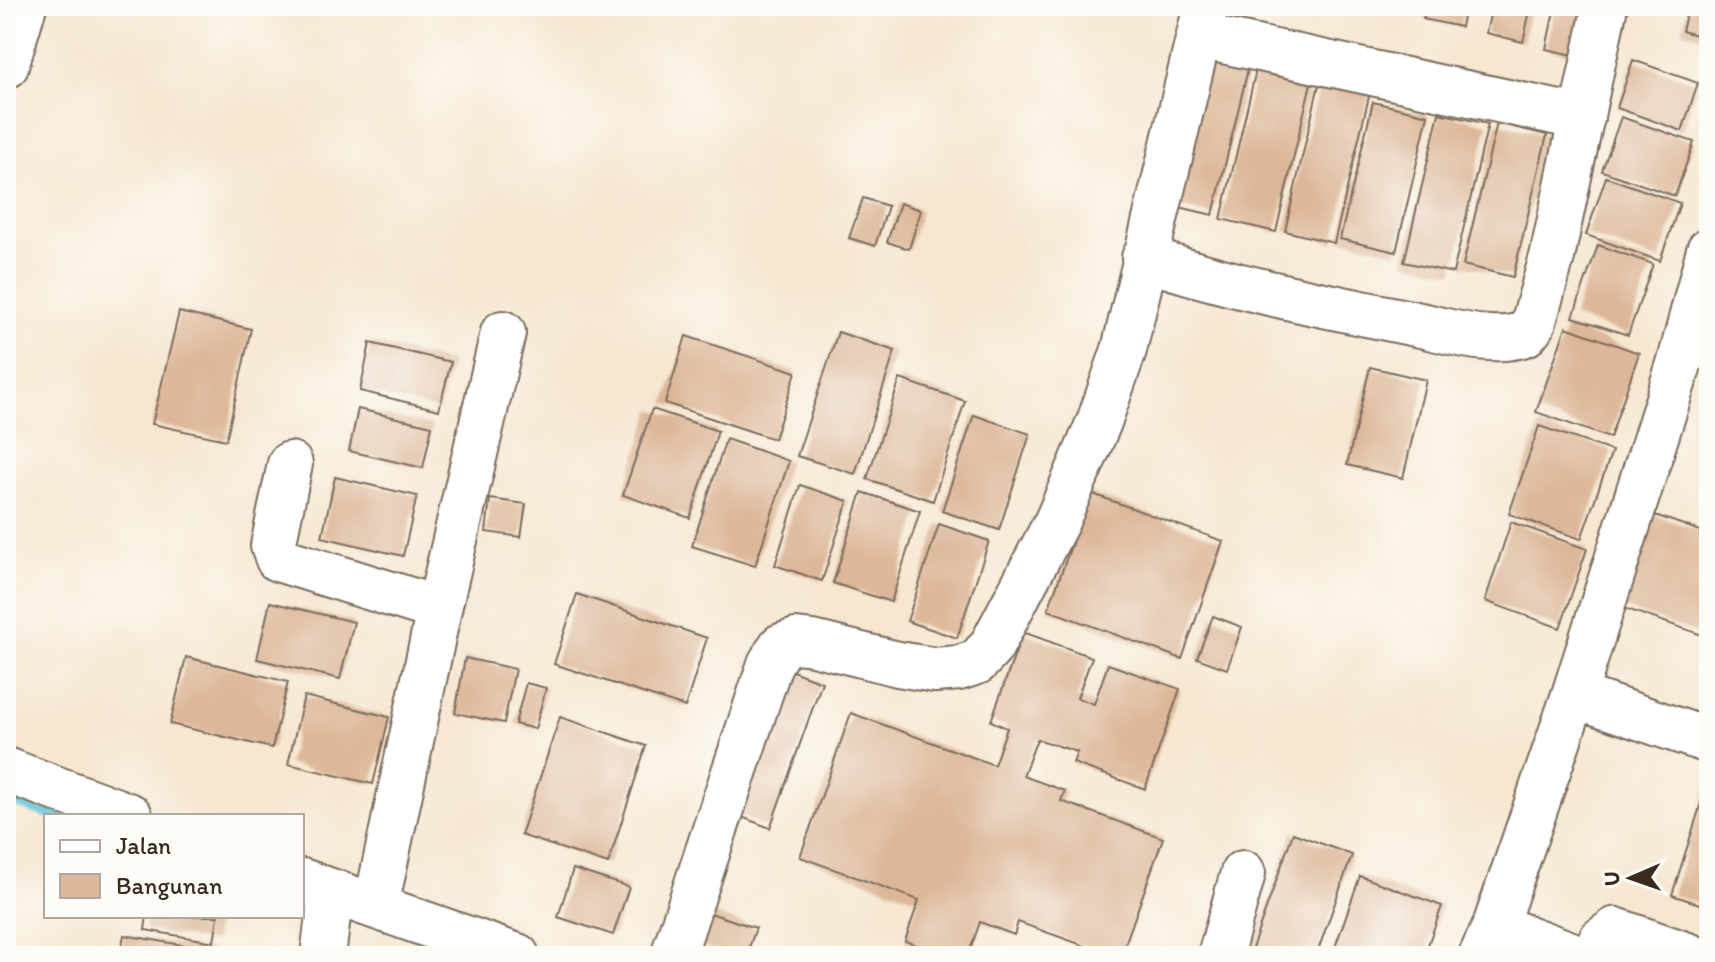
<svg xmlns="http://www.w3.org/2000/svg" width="1715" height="962" font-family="Itim,sans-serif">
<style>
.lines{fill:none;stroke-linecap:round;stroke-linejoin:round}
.stream{stroke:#58bfd5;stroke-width:12}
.building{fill:#ddb799}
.minor-casing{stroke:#7c6c5d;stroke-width:48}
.minor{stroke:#fff;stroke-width:44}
</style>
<rect width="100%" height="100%" fill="#fdfcf7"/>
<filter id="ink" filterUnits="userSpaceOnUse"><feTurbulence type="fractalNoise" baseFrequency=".0125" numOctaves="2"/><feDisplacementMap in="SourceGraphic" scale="16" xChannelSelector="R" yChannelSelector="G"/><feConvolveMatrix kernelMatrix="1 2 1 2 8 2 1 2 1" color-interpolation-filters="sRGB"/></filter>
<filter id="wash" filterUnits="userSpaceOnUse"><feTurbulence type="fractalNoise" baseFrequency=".006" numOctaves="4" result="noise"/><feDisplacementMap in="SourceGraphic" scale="32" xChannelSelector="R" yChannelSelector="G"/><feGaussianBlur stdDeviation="1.8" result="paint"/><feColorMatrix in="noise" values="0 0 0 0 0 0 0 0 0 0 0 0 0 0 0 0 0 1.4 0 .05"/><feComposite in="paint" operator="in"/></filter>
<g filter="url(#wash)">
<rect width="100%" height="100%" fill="#f6e7d1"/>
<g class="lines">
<!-- stream -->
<path class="stream" d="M 6,798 L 58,816"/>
</g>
<g id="blocks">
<!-- building -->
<path class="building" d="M 1426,6 L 1465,6 L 1461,27 L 1423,19 Z
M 1492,6 L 1531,6 L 1523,42 L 1486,33 Z
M 1555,6 L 1594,6 L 1583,57 L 1546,49 Z
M 1688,6 L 1709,6 L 1709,39 L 1682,31 Z
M 1197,57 L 1248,69 L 1213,215 L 1162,203 Z
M 1633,60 L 1698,83 L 1682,131 L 1617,108 Z
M 1256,70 L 1311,83 L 1276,232 L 1221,219 Z
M 1320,80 L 1370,92 L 1334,243 L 1285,231 Z
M 1373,102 L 1428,115 L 1396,252 L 1340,239 Z
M 1439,113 L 1488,124 L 1453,273 L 1404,262 Z
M 1621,117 L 1694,142 L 1675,196 L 1602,171 Z
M 1497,123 L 1547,135 L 1513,277 L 1463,265 Z
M 1606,177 L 1680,203 L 1660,261 L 1586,235 Z
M 863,198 L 888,206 L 875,246 L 849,238 Z
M 900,203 L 921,210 L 909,249 L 887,242 Z
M 1598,245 L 1653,264 L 1628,335 L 1573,317 Z
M 179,312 L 251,329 L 226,440 L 152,424 Z
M 1566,327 L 1639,353 L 1610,438 L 1536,412 Z
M 838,332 L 895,351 L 855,474 L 797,456 Z
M 686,336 L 796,372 L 774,439 L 665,403 Z
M 370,343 L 451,362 L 439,410 L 360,391 Z
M 1370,367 L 1426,380 L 1403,478 L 1347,465 Z
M 900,379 L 965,401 L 933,501 L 867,479 Z
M 358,409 L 432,426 L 423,468 L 349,451 Z
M 652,409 L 718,431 L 690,518 L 623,495 Z
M 974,415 L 1030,434 L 999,530 L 942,511 Z
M 1539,426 L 1612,451 L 1581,539 L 1509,514 Z
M 726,439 L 789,461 L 755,566 L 692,546 Z
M 335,477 L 417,496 L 403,556 L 322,537 Z
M 800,485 L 848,501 L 822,581 L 775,565 Z
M 862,492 L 920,511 L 891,602 L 833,583 Z
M 1090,493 L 1223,541 L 1182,659 L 1048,610 Z
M 490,499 L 526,504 L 521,537 L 486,532 Z
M 1655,515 L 1709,534 L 1709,626 L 1705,636 L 1624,608 Z
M 1511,522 L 1587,549 L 1560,628 L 1485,601 Z
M 939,524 L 989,541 L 957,638 L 907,621 Z
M 577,594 L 707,638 L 685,707 L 554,664 Z
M 270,602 L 354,622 L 340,679 L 257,659 Z
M 1213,616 L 1242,627 L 1227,669 L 1197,658 Z
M 1023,632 L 1092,657 L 1077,698 L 1094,704 L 1108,664 L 1180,689 L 1145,789 L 1073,763 L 1077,752 L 1037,739 L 1023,776 L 1065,791 L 1061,801 L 1163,838 L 1121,956 L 1113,956 L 1018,922 L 1014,935 L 980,922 L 968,956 L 948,956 L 905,941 L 919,900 L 800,857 L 851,713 L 994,765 L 1007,728 L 991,721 Z
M 186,657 L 288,682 L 272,748 L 170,724 Z
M 465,658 L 515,669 L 504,723 L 455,713 Z
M 779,666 L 822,682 L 770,828 L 726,811 Z
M 526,683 L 546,688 L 535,729 L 515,724 Z
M 304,696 L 389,717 L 373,784 L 288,764 Z
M 560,717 L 646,746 L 608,864 L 521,835 Z
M 1705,791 L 1709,792 L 1709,907 L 1672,895 Z
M 1293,833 L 1352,855 L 1316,956 L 1256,956 L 1250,954 Z
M 573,869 L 629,887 L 613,935 L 558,917 Z
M 1360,876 L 1442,906 L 1424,956 L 1332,956 Z
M 704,911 L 756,928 L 746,956 L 733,956 L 693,943 Z
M 147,916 L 218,916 L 214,942 L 145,930 Z
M 124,935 L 234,954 L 234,956 L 120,956 Z"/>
</g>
</g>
<g filter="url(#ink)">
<use href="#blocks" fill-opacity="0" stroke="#7c6c5d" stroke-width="2"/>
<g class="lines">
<!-- minor casing -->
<g class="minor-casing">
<path id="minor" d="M 1200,36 L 1582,118
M 6,66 L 24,6
M 1144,258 C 1230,287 1322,305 1411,323 C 1447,330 1490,346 1525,334 L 1533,324 L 1552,257 L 1605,6
M 290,464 L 273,546 L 278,559 L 439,609
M 1574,695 L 1681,358 L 1709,250
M 6,770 L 130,816
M 302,881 L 517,956
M 376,906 L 439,609 L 503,333
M 1495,926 L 1576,956
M 323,956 L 331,892
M 673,956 L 770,664 L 781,646 L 796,641 L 813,643 L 898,664 L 935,670 L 959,668 L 977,662 L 991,647 L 1057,521 L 1099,422 L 1124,350 L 1206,6
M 1220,956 L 1243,873
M 1481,956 L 1495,926 L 1574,695 L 1709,741
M 1597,956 L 1601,940 L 1615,930 L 1690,956"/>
</g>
<!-- minor -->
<use href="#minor" class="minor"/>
</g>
</g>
<!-- margin -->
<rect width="1715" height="962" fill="none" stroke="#fdfcf7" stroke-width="32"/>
<!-- legend -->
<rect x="44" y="814" width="260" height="104" fill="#fdfcf7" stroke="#afa8a0" stroke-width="2"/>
<rect x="60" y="840" width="40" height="12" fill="#ffffff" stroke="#afa8a0" stroke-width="2"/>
<text x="116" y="854" font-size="24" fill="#3b2a1e">Jalan</text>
<rect x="60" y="874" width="40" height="24" fill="#ddb799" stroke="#afa8a0" stroke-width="2"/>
<text x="116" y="894" font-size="24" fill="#3b2a1e">Bangunan</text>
<!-- north arrow -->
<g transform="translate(1631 878) rotate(268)" stroke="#fdfcf7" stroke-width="6" paint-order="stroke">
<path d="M0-6L14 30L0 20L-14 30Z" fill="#3b2a1e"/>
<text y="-12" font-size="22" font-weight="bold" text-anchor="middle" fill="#3b2a1e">U</text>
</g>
</svg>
